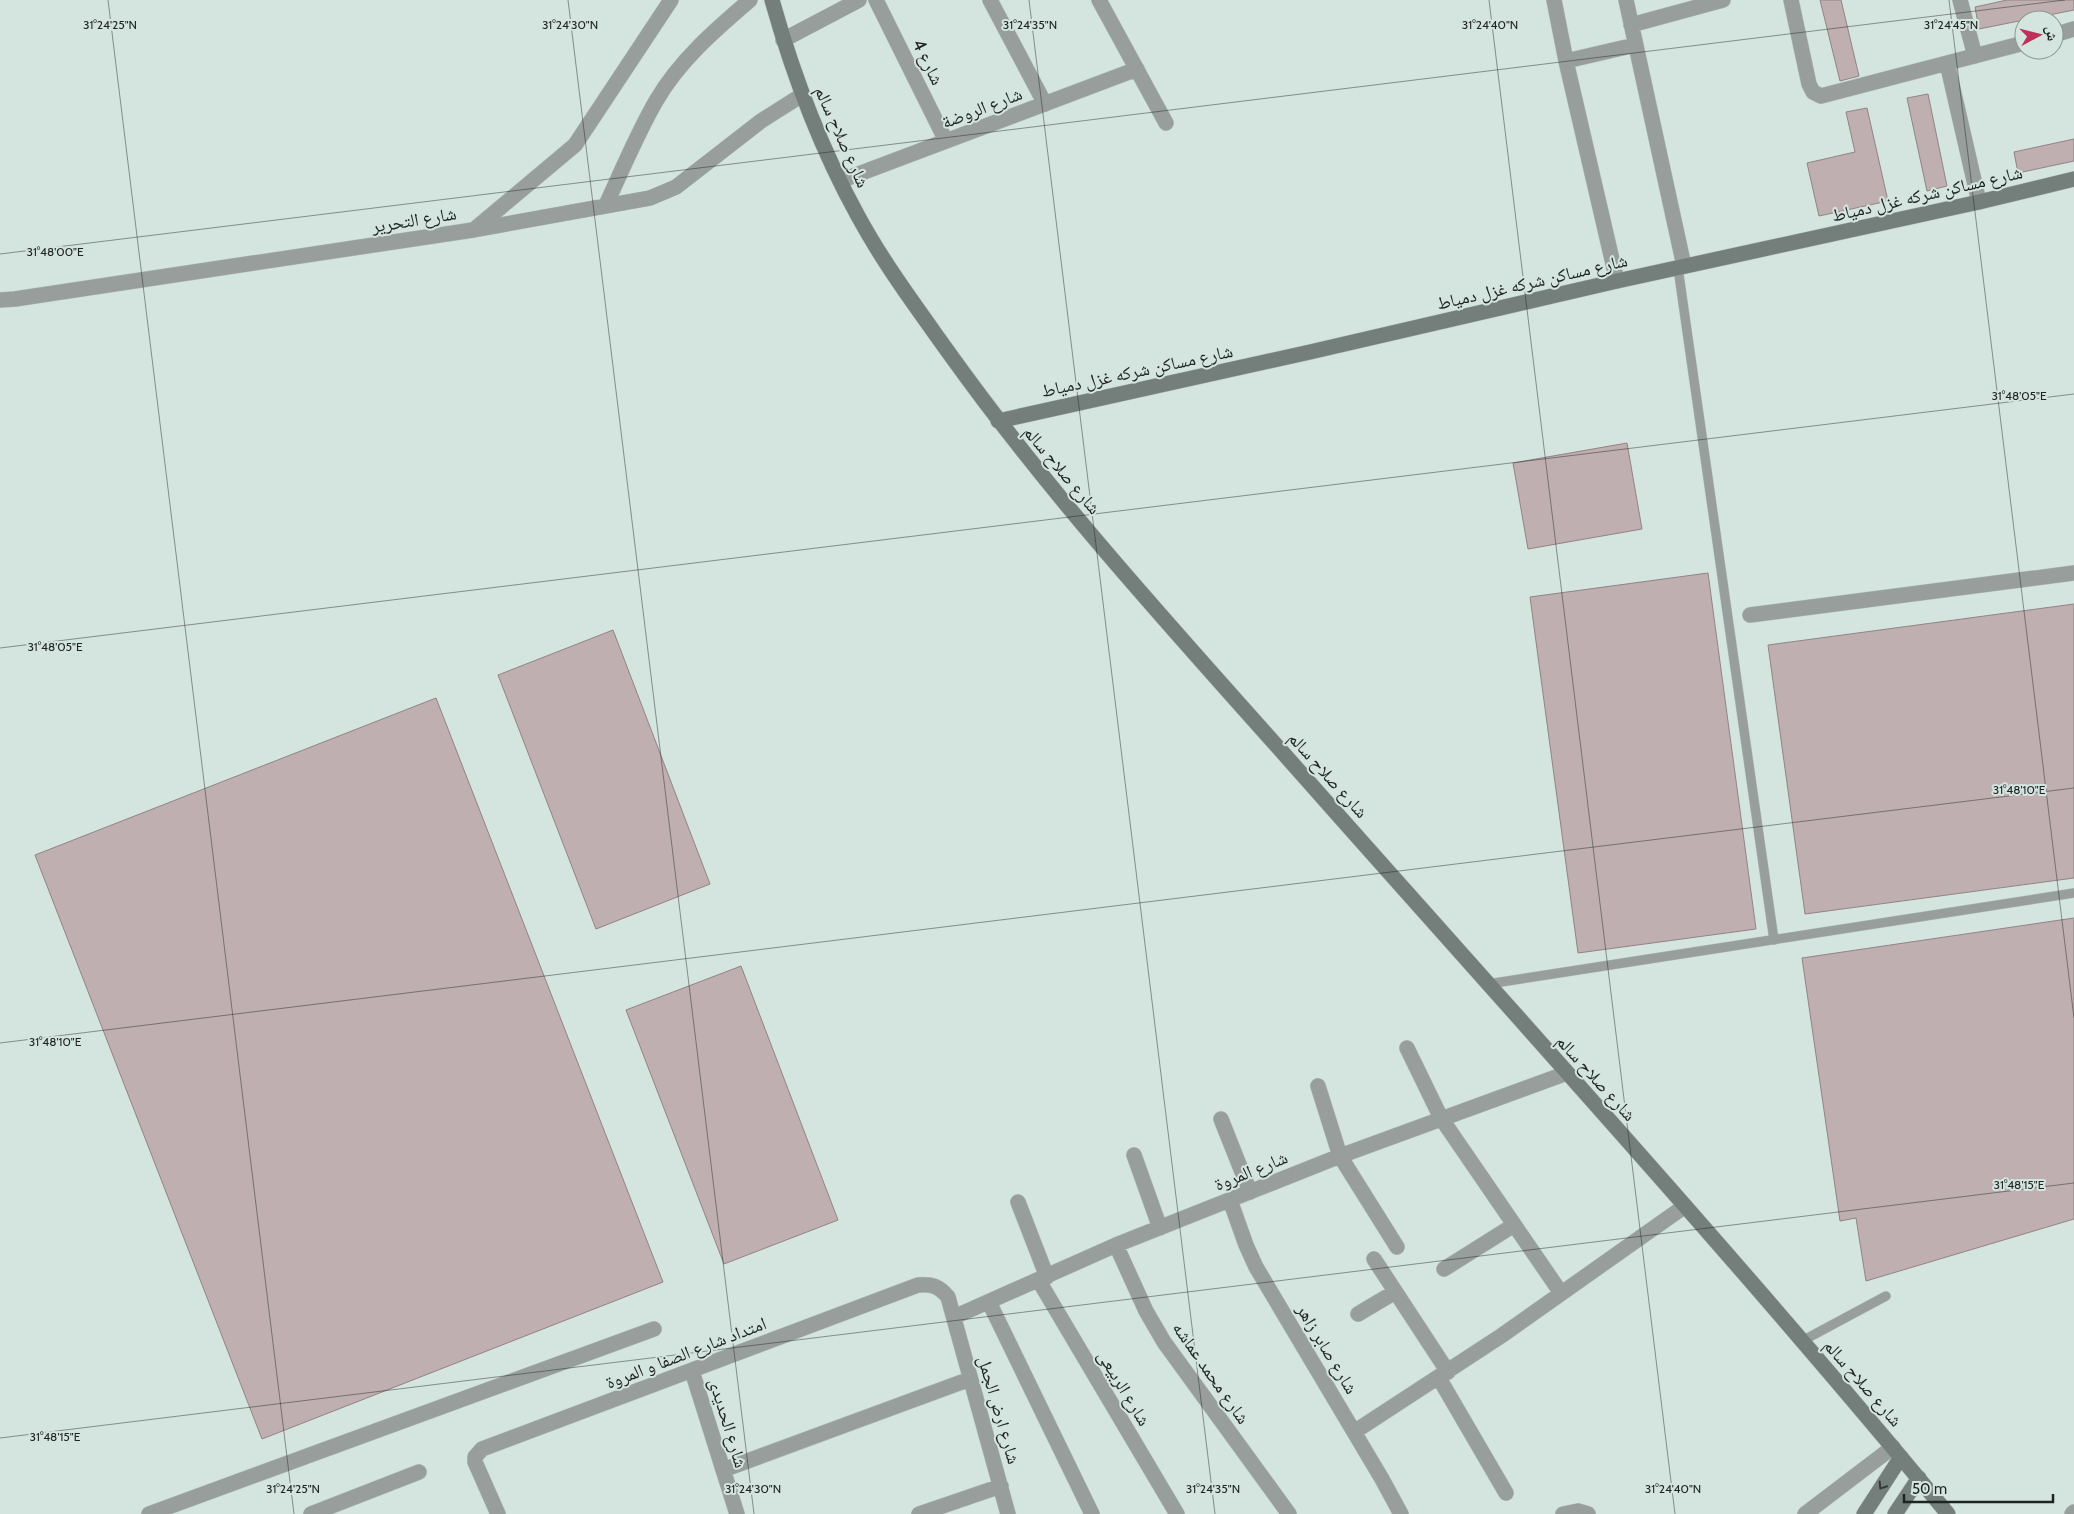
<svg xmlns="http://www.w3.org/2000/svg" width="2074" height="1514" font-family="Cabin,'Noto Naskh Arabic',sans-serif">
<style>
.building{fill:#bfafb1;stroke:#928385}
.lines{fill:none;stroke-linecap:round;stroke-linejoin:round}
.lane-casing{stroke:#b3c1bd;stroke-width:10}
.street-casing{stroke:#b3c1bd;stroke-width:16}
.secondary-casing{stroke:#b3c1bd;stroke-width:16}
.lane{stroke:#979e9c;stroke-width:9}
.street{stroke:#979e9c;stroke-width:15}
.secondary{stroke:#747e7b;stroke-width:15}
.oneway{stroke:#343a38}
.ticks{fill:none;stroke:#1e2422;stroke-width:1;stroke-opacity:0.45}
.labels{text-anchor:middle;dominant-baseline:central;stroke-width:4;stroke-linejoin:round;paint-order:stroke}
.street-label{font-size:18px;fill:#1e2422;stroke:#d4e4df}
.ticks-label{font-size:12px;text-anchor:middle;fill:#1e2422;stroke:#d4e4df;stroke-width:4;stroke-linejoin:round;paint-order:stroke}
</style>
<rect width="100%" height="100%" fill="#d4e4df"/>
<!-- building -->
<path class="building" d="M 1820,0 L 1841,0 L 1859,76 L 1840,81 Z
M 2007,0 L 2074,0 L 2074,10 L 1979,29 L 1975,7 Z
M 1928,94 L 1947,186 L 1927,191 L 1907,98 Z
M 1867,108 L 1888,201 L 1819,216 L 1807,163 L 1855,152 L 1846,112 Z
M 2074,139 L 2074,161 L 2018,173 L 2014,152 Z
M 1627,443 L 1642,529 L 1528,549 L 1513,463 Z
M 1708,573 L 1756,929 L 1578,953 L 1530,597 Z
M 2074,604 L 2074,878 L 1805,914 L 1768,645 Z
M 613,630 L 710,884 L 596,929 L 498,675 Z
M 436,698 L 663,1282 L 262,1439 L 35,855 Z
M 2074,918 L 2074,1219 L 1866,1281 L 1856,1218 L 1840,1221 L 1802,958 Z
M 741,966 L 838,1220 L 724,1264 L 626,1010 Z"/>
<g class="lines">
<!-- lane casing -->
<g class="lane-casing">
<path id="lane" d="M 1678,268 L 1774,940
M 1488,984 L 2074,893
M 1802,1341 L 1886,1296"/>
</g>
<!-- street casing -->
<g class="street-casing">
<path id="street" d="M 876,0 L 946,141
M 990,0 L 1045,104
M 1099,0 L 1166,123
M 1554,0 L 1566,61 L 1617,281
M 1626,0 L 1684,266
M 1791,0 L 1809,84 L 1813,92 L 1821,96 L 2024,43
M 1960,0 L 1975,56
M 1631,25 L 1723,0
M 2054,35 L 2074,29
M 783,40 L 859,0
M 1566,61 L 1635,45
M 1947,63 L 1979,202
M 840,181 L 1137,69
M 606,205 C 622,170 637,134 656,101 C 679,61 715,30 750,0
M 476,228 L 575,145 L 671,0
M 0,300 L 15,299 L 473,230 L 650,198 L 676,187 L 761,121 L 802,95
M 1750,615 L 2074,573
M 1407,1048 L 1441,1118 L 1561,1293
M 1318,1086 L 1340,1156 L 1397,1247
M 1221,1119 L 1250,1192
M 1134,1155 L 1160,1228
M 1230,1200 L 1246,1245 L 1256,1267 L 1382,1479 L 1401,1514
M 1018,1202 L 1047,1277
M 1116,1245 L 1146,1311 L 1164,1342 L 1289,1514
M 1374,1259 L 1448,1372
M 1444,1269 L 1514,1225
M 1039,1281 L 1177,1514
M 989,1302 L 1092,1514
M 1358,1314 L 1395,1292
M 954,1317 L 1116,1245 L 1340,1156 L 1567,1073
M 692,1371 L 737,1514
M 1439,1378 L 1506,1493
M 1354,1432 L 1501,1336 L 1685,1206
M 723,1470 L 970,1379
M 149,1514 L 654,1329
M 311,1514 L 419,1472
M 498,1514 L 475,1462 L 475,1457 L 482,1449 L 918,1285 C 932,1284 939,1286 948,1297 L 1008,1514
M 919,1514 L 1001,1486
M 1563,1514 L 1578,1511 L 1588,1514
M 1805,1514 L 1893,1447
M 2072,1514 L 2074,1512"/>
</g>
<!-- secondary casing -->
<g class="secondary-casing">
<path id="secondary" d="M 772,0 C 793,75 820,147 858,216 C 884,264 917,308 949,353 C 1062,511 1195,653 1323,798 C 1533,1035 1747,1270 1948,1514
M 998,421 L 1310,352 L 1617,281 L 1979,202 L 2074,179
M 1864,1514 L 1901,1457
M 1895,1514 L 1919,1478"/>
</g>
<!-- lane -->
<use href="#lane" class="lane"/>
<!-- street -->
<use href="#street" class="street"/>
<!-- secondary -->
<use href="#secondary" class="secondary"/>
</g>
<!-- one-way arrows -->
<defs><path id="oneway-chevron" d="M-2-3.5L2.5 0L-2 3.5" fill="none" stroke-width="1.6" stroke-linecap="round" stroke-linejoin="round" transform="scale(1.25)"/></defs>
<use class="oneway" href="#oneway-chevron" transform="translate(1882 1486) rotate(123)"/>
<!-- ticks -->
<path class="ticks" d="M 108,0 L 294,1514M 568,0 L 754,1514M 1029,0 L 1215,1514M 1489,0 L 1675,1514M 1949,0 L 2074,1018M 0,254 L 2065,0M 0,648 L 2074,394M 0,1043 L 2074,788M 0,1438 L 2074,1183"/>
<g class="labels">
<!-- street labels -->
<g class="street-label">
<text transform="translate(928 62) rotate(64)">شارع 4</text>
<text transform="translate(982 108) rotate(-21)">شارع الروضة</text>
<text transform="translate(842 137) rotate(66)">شارع صلاح سالم</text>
<text transform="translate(1927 194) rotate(-13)">شارع مساكن شركه غزل دمياط</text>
<text transform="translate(414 220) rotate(-9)">شارع التحرير</text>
<text transform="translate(1532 282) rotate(-13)">شارع مساكن شركه غزل دمياط</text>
<text transform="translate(1137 371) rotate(-12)">شارع مساكن شركه غزل دمياط</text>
<text transform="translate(1062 470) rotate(50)">شارع صلاح سالم</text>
<text transform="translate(1328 775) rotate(48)">شارع صلاح سالم</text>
<text transform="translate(1596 1078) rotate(48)">شارع صلاح سالم</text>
<text transform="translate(1251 1171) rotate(-22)">شارع المروة</text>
<text transform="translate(1327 1349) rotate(59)">شارع صابر زاهر</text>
<text transform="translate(686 1353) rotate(-21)">امتداد شارع الصفا و المروة</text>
<text transform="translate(1211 1373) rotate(55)">شارع محمد عماشه</text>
<text transform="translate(1863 1383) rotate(49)">شارع صلاح سالم</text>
<text transform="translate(1124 1388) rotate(59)">شارع الربيعى</text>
<text transform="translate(999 1410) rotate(74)">شارع ارض الجمل</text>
<text transform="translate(728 1423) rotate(73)">شارع الحديدى</text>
</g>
</g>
<g class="ticks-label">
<text x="110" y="29">31°24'25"N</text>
<text x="570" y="29">31°24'30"N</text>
<text x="1030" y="29">31°24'35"N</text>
<text x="1490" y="29">31°24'40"N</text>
<text x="1951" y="29">31°24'45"N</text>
<text x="55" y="256">31°48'00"E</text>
<text x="2019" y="400">31°48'05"E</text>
<text x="55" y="651">31°48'05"E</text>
<text x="2019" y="794">31°48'10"E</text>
<text x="55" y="1046">31°48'10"E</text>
<text x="2019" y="1189">31°48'15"E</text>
<text x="55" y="1441">31°48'15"E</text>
<text x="293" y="1493">31°24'25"N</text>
<text x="753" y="1493">31°24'30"N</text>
<text x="1213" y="1493">31°24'35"N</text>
<text x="1673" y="1493">31°24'40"N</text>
</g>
<!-- north arrow -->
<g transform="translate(2039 35) rotate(83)"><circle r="24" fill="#d4e4df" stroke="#8b9793"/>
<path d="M0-4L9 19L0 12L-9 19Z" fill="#be2f59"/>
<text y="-8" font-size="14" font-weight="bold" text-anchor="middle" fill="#1e2422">ش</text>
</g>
<!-- scale -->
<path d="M1904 1494v8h149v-8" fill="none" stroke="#1e2422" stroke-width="2.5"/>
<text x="1912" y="1494" font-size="15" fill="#1e2422" stroke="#d4e4df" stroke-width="4" paint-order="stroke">50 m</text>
</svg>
